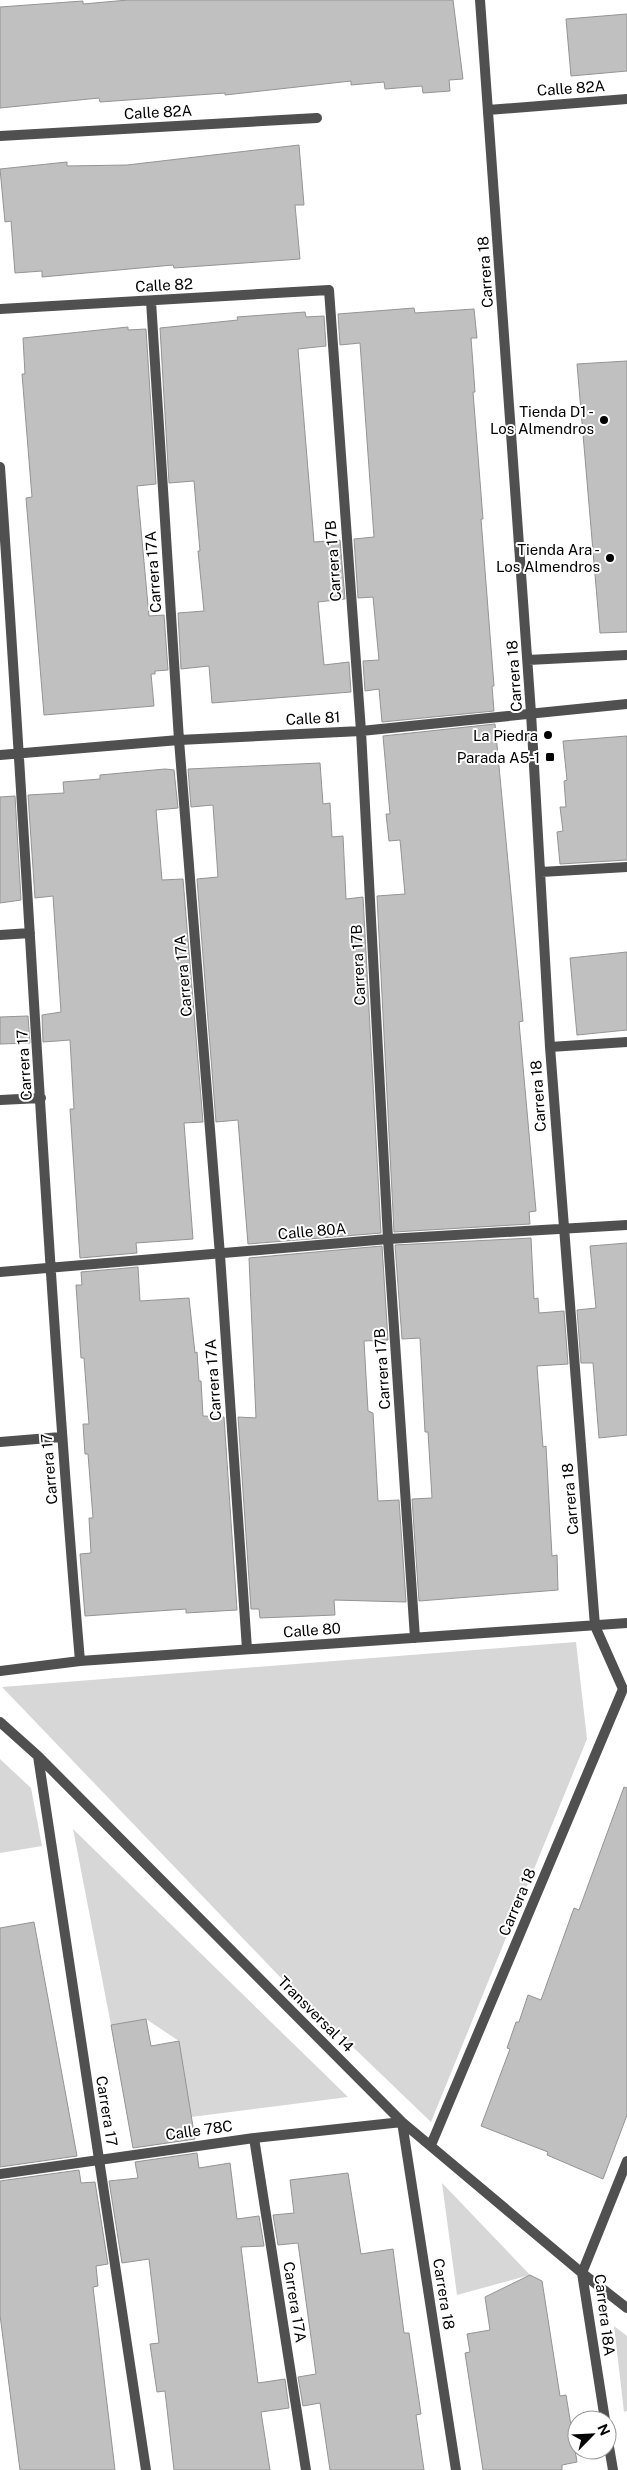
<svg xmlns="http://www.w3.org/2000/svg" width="627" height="2470" font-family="'Public Sans',sans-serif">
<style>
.green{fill:#d7d7d7}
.building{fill:#c0c0c0;stroke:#949494}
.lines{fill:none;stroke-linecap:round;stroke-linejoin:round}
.street{stroke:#505050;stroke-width:10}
.poi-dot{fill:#000;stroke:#fff;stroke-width:2}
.labels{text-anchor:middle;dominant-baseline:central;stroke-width:4;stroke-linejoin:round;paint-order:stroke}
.street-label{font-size:15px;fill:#000;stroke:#fff}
.poi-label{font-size:15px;fill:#000;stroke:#fff;text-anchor:end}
</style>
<rect width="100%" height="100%" fill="#fff"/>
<!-- green -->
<path class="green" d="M 576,1642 L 587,1739 L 431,2122 L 282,1979 L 2,1687 Z
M 0,1759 L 31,1788 L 42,1846 L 0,1853 Z
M 73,1829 L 348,2097 L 191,2117 L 179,2041 L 146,2019 L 111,2025 Z
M 442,2183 L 530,2275 L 457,2295 Z
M 614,2326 L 627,2336 L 627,2411 L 624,2412 Z"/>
<!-- building -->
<path class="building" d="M 128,0 L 453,0 L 463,79 L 449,80 L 450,91 L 423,93 L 422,86 L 385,89 L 384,82 L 351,85 L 351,81 L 225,95 L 225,93 L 100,102 L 99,98 L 0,108 L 0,7 L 83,1 L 83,4 Z
M 627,14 L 627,71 L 571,76 L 566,19 Z
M 299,145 L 304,205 L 295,205 L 300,259 L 174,268 L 173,265 L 42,277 L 42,271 L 15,273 L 11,221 L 5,222 L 0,169 L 67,162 L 67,166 L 127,165 Z
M 414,308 L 415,313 L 474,309 L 477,338 L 471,338 L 475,392 L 473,392 L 483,519 L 481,519 L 494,686 L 492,686 L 494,711 L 382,722 L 379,689 L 365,691 L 363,661 L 379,660 L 373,597 L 358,598 L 354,539 L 374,537 L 360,343 L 340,345 L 338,314 Z
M 305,312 L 306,317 L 324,316 L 326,346 L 298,349 L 314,542 L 340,540 L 345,599 L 318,602 L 324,665 L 349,662 L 351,692 L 212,703 L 209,666 L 181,669 L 178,613 L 204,611 L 198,551 L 200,551 L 194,481 L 169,483 L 160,328 L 238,320 L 237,317 Z
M 128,327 L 128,330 L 146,329 L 156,484 L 137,486 L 149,616 L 164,615 L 168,670 L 155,671 L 155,674 L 151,674 L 154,706 L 44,715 L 26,498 L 32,497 L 22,374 L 25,374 L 23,338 Z
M 627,361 L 627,632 L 600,633 L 577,364 Z
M 495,724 L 523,1021 L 519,1022 L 536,1211 L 529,1212 L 530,1224 L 394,1232 L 377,896 L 405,894 L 400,840 L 389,841 L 386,814 L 390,814 L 383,736 Z
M 627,736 L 627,860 L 560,864 L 557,832 L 563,831 L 560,807 L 566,807 L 564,781 L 567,780 L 563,741 Z
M 320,763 L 323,804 L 330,803 L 332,837 L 343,836 L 346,899 L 363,897 L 381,1233 L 248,1244 L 238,1120 L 216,1122 L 197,879 L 218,877 L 213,805 L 191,807 L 188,769 Z
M 165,769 L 174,770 L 178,808 L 156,810 L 162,880 L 183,879 L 203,1122 L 184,1123 L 193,1239 L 136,1243 L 137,1253 L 80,1258 L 70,1109 L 74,1109 L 70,1040 L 43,1042 L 42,1015 L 61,1012 L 53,896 L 35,898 L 28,795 L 64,793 L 63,782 L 100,779 L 100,775 Z
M 15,796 L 21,900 L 0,903 L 0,797 Z
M 627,952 L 627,1030 L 577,1035 L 570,958 Z
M 28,1016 L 30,1043 L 0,1044 L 0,1017 Z
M 531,1238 L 534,1299 L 538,1298 L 539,1313 L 564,1311 L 568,1364 L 537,1366 L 543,1447 L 546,1446 L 552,1556 L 557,1555 L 558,1590 L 419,1601 L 412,1499 L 432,1498 L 428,1432 L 425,1432 L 420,1338 L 402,1339 L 395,1245 Z
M 627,1243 L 627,1435 L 599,1438 L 593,1363 L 581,1363 L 577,1310 L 596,1308 L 590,1246 Z
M 382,1246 L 388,1340 L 364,1341 L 368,1411 L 373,1413 L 378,1501 L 399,1500 L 406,1602 L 334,1600 L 335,1615 L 260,1618 L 259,1609 L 251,1609 L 238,1417 L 256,1418 L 249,1258 Z
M 138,1267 L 140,1301 L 189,1298 L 195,1353 L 197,1352 L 199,1381 L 201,1381 L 203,1416 L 224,1417 L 237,1610 L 186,1613 L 186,1609 L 85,1616 L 80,1554 L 91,1553 L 89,1518 L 93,1518 L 88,1454 L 85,1454 L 83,1424 L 89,1424 L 84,1358 L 81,1358 L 76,1285 L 82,1285 L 81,1272 Z
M 624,1787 L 627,1788 L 627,2115 L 603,2179 L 547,2155 L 548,2152 L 481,2126 L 510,2049 L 507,2048 L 516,2022 L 519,2022 L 528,1995 L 541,2000 L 574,1908 L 579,1910 Z
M 34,1922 L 77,2156 L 0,2167 L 0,1928 Z
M 146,2019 L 151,2046 L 179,2041 L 195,2139 L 133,2148 L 111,2025 Z
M 197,2153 L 199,2168 L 230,2163 L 237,2219 L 259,2216 L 264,2246 L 241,2247 L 258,2383 L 285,2379 L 289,2408 L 261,2412 L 270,2470 L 174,2470 L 165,2391 L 157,2392 L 150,2344 L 159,2343 L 149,2259 L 122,2263 L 109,2181 L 138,2178 L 135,2162 Z
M 79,2170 L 81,2183 L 95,2182 L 108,2264 L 96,2266 L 98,2286 L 93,2287 L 115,2470 L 20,2470 L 0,2315 L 0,2181 Z
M 348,2173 L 361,2254 L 393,2249 L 404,2333 L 409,2333 L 421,2414 L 416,2415 L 424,2470 L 330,2470 L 320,2403 L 303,2406 L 298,2377 L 316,2374 L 298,2243 L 278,2245 L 273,2215 L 294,2213 L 290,2180 Z
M 530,2275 L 542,2281 L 560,2396 L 566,2395 L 577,2462 L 562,2465 L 562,2470 L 483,2470 L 465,2353 L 470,2352 L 467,2334 L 490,2330 L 485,2297 Z"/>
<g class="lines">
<!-- street -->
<path class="street" d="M 488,110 L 627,99
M 0,136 L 317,118
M 151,301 L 179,740 L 220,1255 L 247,1649
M 0,309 L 329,290 L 361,731 L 388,1239 L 415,1638
M 0,467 C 28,865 46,1264 80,1661
M 528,660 L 627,655
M 0,755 L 179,740 L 361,731 L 627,704
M 541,872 L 627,867
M 0,935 L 30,933
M 550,1047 L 627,1042
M 0,1100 L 41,1098
M 0,1272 L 388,1239 L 627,1225
M 0,1442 L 61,1437
M 0,1671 L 80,1661 L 627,1623
M 0,1722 L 38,1756 L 402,2122 L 582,2273 L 627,2308
M 38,1756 L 146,2470
M 254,2138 L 306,2470
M 431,2145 L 623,1689 L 595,1626 L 550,1047 L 531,713 L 480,0
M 0,2174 L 254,2138 L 402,2122 L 456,2470
M 605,2420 L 582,2273 L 627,2161
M 607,2435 L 613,2470"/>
</g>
<!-- markers -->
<g class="poi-dot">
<circle cx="604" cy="420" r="5"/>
<circle cx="610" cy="558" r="5"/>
<circle cx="548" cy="735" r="5"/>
<rect x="545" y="752" width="10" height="10" rx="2.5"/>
</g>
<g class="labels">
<!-- street labels -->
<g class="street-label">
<text transform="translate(571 88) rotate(-4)">Calle 82A</text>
<text transform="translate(158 112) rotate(-3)">Calle 82A</text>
<text transform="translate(485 272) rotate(-94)">Carrera 18</text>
<text transform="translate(164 285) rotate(-3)">Calle 82</text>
<text transform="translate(333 561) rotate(-94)">Carrera 17B</text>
<text transform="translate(153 572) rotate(-94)">Carrera 17A</text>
<text transform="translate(514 676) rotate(-94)">Carrera 18</text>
<text transform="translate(313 718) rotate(-3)">Calle 81</text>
<text transform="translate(358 965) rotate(-93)">Carrera 17B</text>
<text transform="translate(183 976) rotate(-95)">Carrera 17A</text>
<text transform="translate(24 1065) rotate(-94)">Carrera 17</text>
<text transform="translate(538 1096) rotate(-94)">Carrera 18</text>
<text transform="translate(312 1231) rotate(-5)">Calle 80A</text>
<text transform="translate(382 1369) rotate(-94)">Carrera 17B</text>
<text transform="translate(213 1380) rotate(-94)">Carrera 17A</text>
<text transform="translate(49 1469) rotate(-95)">Carrera 17</text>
<text transform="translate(570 1499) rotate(-95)">Carrera 18</text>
<text transform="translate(312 1630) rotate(-4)">Calle 80</text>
<text transform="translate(517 1902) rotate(-67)">Carrera 18</text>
<text transform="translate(316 2014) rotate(45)">Transversal 14</text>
<text transform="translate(107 2111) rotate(81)">Carrera 17</text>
<text transform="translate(199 2130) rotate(-8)">Calle 78C</text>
<text transform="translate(444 2294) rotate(81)">Carrera 18</text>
<text transform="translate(295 2302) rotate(81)">Carrera 17A</text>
<text transform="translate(605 2315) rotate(83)">Carrera 18A</text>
</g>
<!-- poi labels -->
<g class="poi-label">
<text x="594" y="411">Tienda D1 -<tspan x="594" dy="17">Los Almendros</tspan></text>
<text x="600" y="549">Tienda Ara -<tspan x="600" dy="17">Los Almendros</tspan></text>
<text x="538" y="735">La Piedra</text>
<text x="540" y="757">Parada A5-1</text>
</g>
</g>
<!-- north arrow -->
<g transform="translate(592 2435) rotate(66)"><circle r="24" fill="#ffffff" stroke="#999999"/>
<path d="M0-4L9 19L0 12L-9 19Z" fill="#000000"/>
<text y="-8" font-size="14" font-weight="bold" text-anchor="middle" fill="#000000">N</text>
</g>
</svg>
